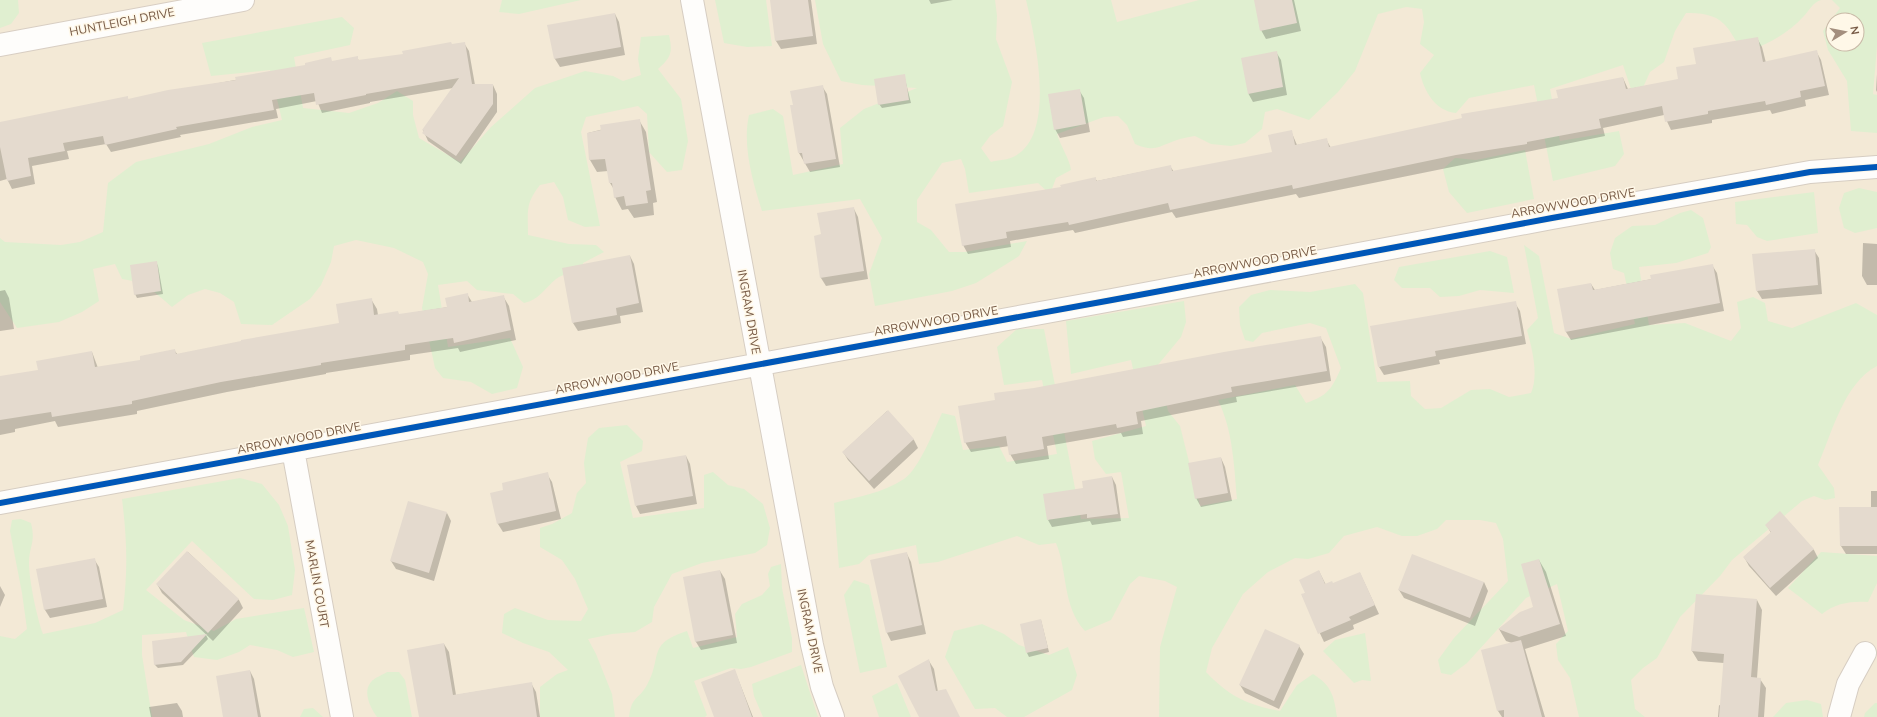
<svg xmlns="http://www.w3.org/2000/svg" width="1877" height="717" font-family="'Nunito Sans',sans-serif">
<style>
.residential{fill:#f3e9d6;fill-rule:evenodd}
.green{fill:#e0efd0;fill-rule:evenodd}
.shadow{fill:#0003}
.building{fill:#e4dace}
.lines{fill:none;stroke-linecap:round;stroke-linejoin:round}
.street-casing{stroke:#d6cdc2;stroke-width:24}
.secondary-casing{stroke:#d8cec3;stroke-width:24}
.street{stroke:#fefdfb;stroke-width:22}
.secondary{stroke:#fefdfb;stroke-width:22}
.cycleway-casing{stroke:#fff8e8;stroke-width:8}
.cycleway{stroke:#0057b8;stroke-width:6}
.labels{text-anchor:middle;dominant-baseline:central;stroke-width:3;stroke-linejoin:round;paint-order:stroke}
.street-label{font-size:12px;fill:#775a45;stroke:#fff8e8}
</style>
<rect width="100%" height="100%" fill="#f7f2e7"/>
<!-- residential -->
<path class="residential" d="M 0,0 L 1877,0 L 1877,717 L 0,717 ZM 1833,20 L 1857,20 L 1857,44 L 1833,44 Z"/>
<!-- green -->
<path class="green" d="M 0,0 L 18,0 L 19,13 L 11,24 L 0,28 Z
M 502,0 L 581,0 L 519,14 L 499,12 Z
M 715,0 L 766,0 L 772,46 L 747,47 L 724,43 Z
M 815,0 L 995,0 L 997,16 L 996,39 L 1012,82 L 1003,126 L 990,136 L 981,148 L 991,162 C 998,160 1009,160 1015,156 C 1057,133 1035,37 1026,0 L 1111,0 L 1117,22 L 1199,0 L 1821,0 C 1812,3 1810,10 1803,17 C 1789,32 1770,44 1750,50 C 1732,43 1736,36 1724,24 C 1715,14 1699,13 1686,13 L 1675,31 L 1664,62 L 1650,72 L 1640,94 L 1633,95 L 1623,65 L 1550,89 L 1560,141 L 1619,131 L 1624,154 L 1615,166 L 1553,181 L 1534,85 L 1469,98 L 1456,113 C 1435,111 1424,91 1420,73 L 1434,55 L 1420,44 L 1424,22 L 1422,9 L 1406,7 L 1378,14 L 1355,71 L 1338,92 L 1309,120 L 1277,109 L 1265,112 L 1262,129 L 1245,143 L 1231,146 L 1211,144 L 1195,136 C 1189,137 1182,138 1177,140 C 1159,146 1155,153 1135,144 L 1127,125 L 1118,116 L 1104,117 L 1057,134 C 1060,145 1070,160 1071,170 L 1056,178 L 1050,194 L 1038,183 L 969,193 L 965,169 L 961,159 L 942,163 L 917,200 L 917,222 L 931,230 L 949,252 L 965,252 L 1027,241 L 1019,256 L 976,283 L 952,291 L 875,306 L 869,274 L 882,238 L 860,199 L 762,211 C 753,182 742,146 749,115 L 773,109 L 783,116 L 793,175 L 843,164 L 840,128 L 864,109 L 917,88 L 862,85 L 841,81 L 823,44 Z
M 1832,0 L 1877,0 L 1877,46 L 1873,94 L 1877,95 L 1877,133 L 1851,131 L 1847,81 L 1828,50 L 1823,31 L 1840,8 ZM 1833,20 L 1857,20 L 1857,44 L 1833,44 Z
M 342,17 L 354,28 L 350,45 L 294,57 L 303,108 L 349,113 L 378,103 L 397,91 L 413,101 L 413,115 L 419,138 L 460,162 L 491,127 L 535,88 L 585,71 L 613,76 L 623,81 L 641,75 L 638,59 L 641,37 L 669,35 C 673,53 671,57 658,69 L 681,99 L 688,141 L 682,170 L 667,172 L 649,152 L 647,114 L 638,106 L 586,117 L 581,132 L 600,226 L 585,227 L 568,220 L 563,197 L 554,182 L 540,185 C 525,204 528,211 528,235 L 569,244 L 596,245 L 604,252 L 583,263 L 583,270 C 576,272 562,274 556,279 C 545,288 539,300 524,303 L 513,294 L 477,290 L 467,281 L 438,285 L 448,347 L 510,338 L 523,367 L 517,388 L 492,394 L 471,382 L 443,378 L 435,368 L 422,308 L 428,274 L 423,262 L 394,248 L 356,240 L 334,246 L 331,262 L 321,285 L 310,299 L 272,325 L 241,324 L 234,302 L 220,293 L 205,289 L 188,295 L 172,307 C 154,292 146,282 122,279 L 115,264 L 93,269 L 99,301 L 82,312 L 59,322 L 17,328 L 0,302 L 0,238 L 5,242 L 61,245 L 80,242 L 103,232 L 108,183 L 136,162 L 209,144 L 252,127 L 282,120 L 270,70 L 211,76 L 202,43 Z
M 1525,150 L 1534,199 L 1467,213 L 1449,192 L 1443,169 L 1455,158 L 1476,160 Z
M 1859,188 L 1877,192 L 1877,228 L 1855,233 L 1844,228 L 1839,208 L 1844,193 Z
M 1814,192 L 1818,233 L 1767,241 L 1757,237 L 1747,225 L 1736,224 L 1735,202 Z
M 1691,210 L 1703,218 L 1711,247 L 1708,253 L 1676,263 L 1639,267 L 1649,325 L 1685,323 L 1731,341 L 1741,328 L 1737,302 L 1753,297 L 1765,303 L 1768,321 L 1792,328 L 1856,303 L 1877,315 L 1877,366 C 1844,383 1832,433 1818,465 L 1834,488 L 1835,498 L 1825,500 L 1814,496 L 1802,501 L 1732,560 L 1720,576 L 1680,617 L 1657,658 L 1643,668 L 1631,680 L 1635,709 L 1645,717 L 1579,717 L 1570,678 L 1558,660 L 1556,644 L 1568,631 L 1557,584 L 1526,598 L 1467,663 L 1451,675 L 1441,673 L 1438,660 L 1454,638 L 1508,581 L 1503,539 L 1496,523 L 1480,520 L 1446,520 L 1437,529 L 1417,536 L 1402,536 L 1377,527 L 1344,536 L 1329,553 L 1308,559 L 1295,558 L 1268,572 L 1243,594 L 1212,648 L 1206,672 C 1229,696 1247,705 1280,711 L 1297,685 L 1313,674 C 1332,686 1334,696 1337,717 L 1159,717 L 1160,647 L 1177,587 L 1165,581 L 1139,576 L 1130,584 L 1111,620 L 1085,631 C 1062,606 1068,572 1056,543 L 1039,545 L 1017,536 L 938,562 L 919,564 L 916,545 L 869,555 L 859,564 L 839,568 L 834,503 C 857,497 883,493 904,479 C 919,469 934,430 942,413 L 955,416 L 963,450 L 999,446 L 1007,462 L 1057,454 L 1042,380 L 1004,385 L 997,347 L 1017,329 L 1044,329 L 1081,519 L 1129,518 L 1121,472 L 1106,474 L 1095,459 L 1092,441 L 1146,426 L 1131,360 L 1071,374 L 1066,321 L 1184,301 L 1186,322 L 1181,337 L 1157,366 L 1168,411 L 1180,426 L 1200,506 L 1237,499 C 1234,465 1233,431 1218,400 L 1295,385 L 1306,403 C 1327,396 1332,389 1341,368 L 1326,328 L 1310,323 L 1262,333 L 1253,342 L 1245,340 L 1240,325 L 1239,307 L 1251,295 L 1270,290 L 1310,292 L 1355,284 L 1363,293 L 1377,382 L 1410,381 L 1411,396 L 1425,409 L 1441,408 L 1471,390 L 1490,389 L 1509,397 L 1531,393 C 1539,374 1532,349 1527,330 L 1538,318 L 1524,245 L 1539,256 L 1554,333 L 1571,339 L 1635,324 L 1624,273 L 1613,269 L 1610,253 L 1615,238 L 1632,226 L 1655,225 L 1680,213 Z
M 1490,251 L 1507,257 L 1514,293 L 1480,290 L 1459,296 L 1440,297 L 1430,288 L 1402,288 L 1394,280 L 1399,267 Z
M 627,425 L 643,441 L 642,451 L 620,462 L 633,518 L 704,508 L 704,475 L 713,472 L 728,485 L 744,489 L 763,504 L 770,528 L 767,545 L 755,553 L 702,563 L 672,574 L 654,607 L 652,622 L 635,632 L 612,634 L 588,639 L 596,654 L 612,694 L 615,717 L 540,717 L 540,687 L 557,674 L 568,670 L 549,652 L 523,643 L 502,633 L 504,614 L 515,608 L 548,620 L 581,621 L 588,609 L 575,579 L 562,560 L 540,547 L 540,528 L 552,524 L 572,513 L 577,493 L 586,483 L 584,463 L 588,438 L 599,428 Z
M 240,478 L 262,484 L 279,505 L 288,526 L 295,570 L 292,595 L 273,600 L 254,599 L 192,541 L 146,590 L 184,620 L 214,631 L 236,619 L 304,608 L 314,652 L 293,657 L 277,650 L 250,645 L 239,652 L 217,660 L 194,657 L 186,632 L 142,635 L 142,655 L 152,717 L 0,717 L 0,636 L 15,639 L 27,629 L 22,593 L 10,531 L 12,520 L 21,519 L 31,523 C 36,543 29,546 29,563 C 29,580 37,618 43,634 L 95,623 L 123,610 C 128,569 127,540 122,499 Z
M 1821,552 L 1877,556 L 1877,583 L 1868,602 C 1851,601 1836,603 1822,614 L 1788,588 Z
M 781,564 L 782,588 L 792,638 L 792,652 L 751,667 L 741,669 L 731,668 L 694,681 L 707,715 L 705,717 L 629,717 C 632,695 638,701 647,685 C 663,657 646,644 687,631 L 693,648 L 737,637 L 735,614 L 742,604 L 762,595 L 770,586 L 768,574 L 771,567 Z
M 854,580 L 869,585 L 887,667 L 860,673 L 844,595 Z
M 982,624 L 1004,634 L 1019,645 L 1049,655 L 1068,647 L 1077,675 L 1072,690 L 1024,717 L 1007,717 L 995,708 L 975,709 L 945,657 L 954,631 Z
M 1365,633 L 1371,681 L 1362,680 L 1354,683 L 1323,651 L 1335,640 Z
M 801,665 L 818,717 L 763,717 L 754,696 L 752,684 Z
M 387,672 L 399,672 L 405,680 L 412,717 L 377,717 C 371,709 362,692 371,682 C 374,678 382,675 387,672 Z
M 897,683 L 911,717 L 879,717 L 872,696 Z
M 1807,700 L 1821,704 L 1823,717 L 1773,717 L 1786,703 Z
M 1875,703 L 1877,703 L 1877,717 L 1864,717 L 1865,713 Z
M 313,708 L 323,717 L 300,717 L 304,709 Z"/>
<!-- shadow -->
<path class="shadow" d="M 771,0 L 811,0 L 817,44 L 781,49 L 776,41 Z
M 929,0 L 953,0 L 931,4 Z
M 1255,0 L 1294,0 L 1301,31 L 1266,39 L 1261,30 Z
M 615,14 L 619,22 L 625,55 L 560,67 L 555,59 L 549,26 Z
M 1757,38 L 1762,47 L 1766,63 L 1816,51 L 1821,60 L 1829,95 L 1805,100 L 1806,106 L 1772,114 L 1770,110 L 1712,120 L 1712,123 L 1671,130 L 1664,115 L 1603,128 L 1605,136 L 1299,198 L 1296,194 L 1176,218 L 1172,212 L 1075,233 L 1073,230 L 1010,241 L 1011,247 L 968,254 L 963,245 L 1062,187 L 1095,178 L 1097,181 L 1170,166 L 1174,172 L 1273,153 L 1291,131 L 1297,145 L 1326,139 L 1331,148 L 1559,99 L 1623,78 L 1628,89 L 1680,80 L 1697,64 Z
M 464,43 L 469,51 L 475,85 L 493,85 L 497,94 L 497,112 L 461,164 L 428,141 L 423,130 L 453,88 L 370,102 L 370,103 L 322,113 L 317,101 L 276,109 L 278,118 L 180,135 L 181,137 L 111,152 L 106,144 L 67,151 L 69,159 L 32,166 L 35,184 L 12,189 L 7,179 L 0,181 L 0,123 L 127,97 L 129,100 L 357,57 L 359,61 L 404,55 Z
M 1276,52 L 1281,60 L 1287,95 L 1253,102 L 1248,93 Z
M 1877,74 L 1877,92 L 1876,90 Z
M 904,75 L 911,103 L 882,108 L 879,104 Z
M 822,86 L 827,94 L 840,167 L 810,172 L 799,153 L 794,105 Z
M 1079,90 L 1084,98 L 1090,132 L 1060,138 L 1055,129 Z
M 639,120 L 646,132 L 657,202 L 653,203 L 654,215 L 634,218 L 628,209 L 622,210 L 615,197 L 615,191 L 610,183 L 608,171 L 597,172 L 590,160 L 588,133 Z
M 854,209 L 858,217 L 868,279 L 826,286 L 821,278 L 822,235 Z
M 1863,243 L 1877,244 L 1877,285 L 1867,285 L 1862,276 Z
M 1814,250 L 1819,258 L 1822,294 L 1762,299 L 1757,291 Z
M 630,256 L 634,264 L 643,312 L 620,316 L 621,323 L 578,331 L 573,323 Z
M 156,262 L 158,266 L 163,294 L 137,298 L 135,294 Z
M 1712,265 L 1717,273 L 1724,311 L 1571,340 L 1566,332 L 1559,290 L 1591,284 L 1595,290 L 1652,279 Z
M 5,290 L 9,298 L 14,329 L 0,331 L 0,291 Z
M 467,294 L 472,302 L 503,296 L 509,306 L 516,340 L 460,352 L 458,348 L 410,355 L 410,360 L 326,373 L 326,374 L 227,392 L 137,411 L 137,414 L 58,427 L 55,421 L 15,429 L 15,432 L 0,435 L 0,377 L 39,371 L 92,352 L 98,368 L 142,361 L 174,350 L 178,355 L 340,324 L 371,299 L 377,309 L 378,315 L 399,315 L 448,307 Z
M 1515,303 L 1520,311 L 1526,344 L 1439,360 L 1440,364 L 1384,375 L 1379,367 Z
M 1320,337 L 1326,347 L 1331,381 L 1236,397 L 1237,402 L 1141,421 L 1143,434 L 1123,437 L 1121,433 L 1047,446 L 1049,459 L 1016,464 L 1010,454 L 1009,446 L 971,452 L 965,442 L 996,401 L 1034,389 Z
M 887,411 L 914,440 L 918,448 L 874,489 L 848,460 L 843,452 Z
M 686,456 L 690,464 L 697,504 L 640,514 L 636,506 Z
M 1221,458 L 1225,467 L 1232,501 L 1201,507 L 1196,498 Z
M 547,474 L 552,482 L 561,519 L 503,532 L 498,524 L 505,491 Z
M 1112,477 L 1116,485 L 1121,521 L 1092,525 L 1090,521 L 1052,527 L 1048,520 L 1084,489 Z
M 1871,491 L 1877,491 L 1877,554 L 1846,554 L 1841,546 L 1840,508 L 1871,508 Z
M 447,513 L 451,521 L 434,581 L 396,569 L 391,561 Z
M 1780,513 L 1814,550 L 1818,558 L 1776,596 L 1749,566 L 1744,557 L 1771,533 L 1767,526 Z
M 188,552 L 239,600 L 243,608 L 213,641 L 162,593 L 157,584 Z
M 907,554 L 911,562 L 926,634 L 891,641 L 887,633 Z
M 94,559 L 99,567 L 107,607 L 50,618 L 45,610 L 38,570 Z
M 1539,560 L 1546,572 L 1566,636 L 1525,649 L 1545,717 L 1502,717 L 1498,711 L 1482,651 L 1512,643 L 1506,641 L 1499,629 L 1534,607 Z
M 720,571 L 725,579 L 737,643 L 701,650 L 696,642 L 684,578 Z
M 1319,571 L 1326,585 L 1333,584 L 1360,573 L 1379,614 L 1353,625 L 1354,629 L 1324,642 L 1302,595 L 1306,593 Z
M 1484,582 L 1488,591 L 1475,626 L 1404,598 L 1399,590 Z
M 0,586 L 5,595 L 0,607 Z
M 1757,600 L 1762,610 L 1757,678 L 1760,679 L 1766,688 L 1764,717 L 1718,717 L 1719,705 L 1721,706 L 1724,663 L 1698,661 L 1692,651 Z
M 1041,620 L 1049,652 L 1029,657 L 1027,653 Z
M 206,635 L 208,639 L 183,665 L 158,668 L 155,665 L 153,642 Z
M 444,644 L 449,652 L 456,695 L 531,683 L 536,692 L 540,717 L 420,717 Z
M 1299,646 L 1304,654 L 1279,709 L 1245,693 L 1240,685 Z
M 929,661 L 934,669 L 938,692 L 959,717 L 920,717 Z
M 250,671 L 254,679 L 261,717 L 224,717 Z
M 735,671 L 753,717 L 715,717 Z
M 177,703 L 182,711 L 183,717 L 151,717 L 149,707 Z"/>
<!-- building -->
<path class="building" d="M 770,0 L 808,0 L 813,36 L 775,41 Z
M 1254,0 L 1292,0 L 1297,23 L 1260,31 Z
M 615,13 L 621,47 L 554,59 L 547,25 Z
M 1758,37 L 1763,62 L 1817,50 L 1825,86 L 1800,91 L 1801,97 L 1766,105 L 1765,101 L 1708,111 L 1708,114 L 1665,122 L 1662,106 L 1599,119 L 1601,128 L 1527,142 L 1527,144 L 1456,155 L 1293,189 L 1292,185 L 1170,210 L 1168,203 L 1069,225 L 1068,222 L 1006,232 L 1007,238 L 962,246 L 955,204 L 1061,187 L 1060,185 L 1096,177 L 1096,181 L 1171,165 L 1172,171 L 1272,152 L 1268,135 L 1292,130 L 1295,145 L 1327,138 L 1329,147 L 1462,118 L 1461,114 L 1558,98 L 1556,90 L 1623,77 L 1626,89 L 1678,79 L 1676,67 L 1696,64 L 1693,48 Z
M 451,42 L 452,44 L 465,42 L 472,84 L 493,84 L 493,104 L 456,156 L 422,133 L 424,131 L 422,130 L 459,78 L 366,94 L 366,95 L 316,105 L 314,93 L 272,100 L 274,110 L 176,127 L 177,129 L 105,145 L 103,136 L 63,143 L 65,151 L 28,158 L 31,176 L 7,181 L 0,147 L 0,122 L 128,96 L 128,99 L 168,90 L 236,80 L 235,77 L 305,65 L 305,63 L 331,57 L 332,61 L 358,56 L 358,60 L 403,54 L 402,51 Z
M 1277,51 L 1283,87 L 1248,94 L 1241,58 Z
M 905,74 L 909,100 L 878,105 L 874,79 Z
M 823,85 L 836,159 L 804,164 L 802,153 L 798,153 L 790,105 L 793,105 L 790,91 Z
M 1080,89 L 1086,124 L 1054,130 L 1048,94 Z
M 640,119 L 651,190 L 646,191 L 648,203 L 626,206 L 624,196 L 614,198 L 612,183 L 609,183 L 605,159 L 589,160 L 587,133 L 601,130 L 600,125 Z
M 854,207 L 864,271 L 820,278 L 814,236 L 821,234 L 817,213 Z
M 1815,249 L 1818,285 L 1756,291 L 1752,254 Z
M 630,255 L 639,303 L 616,308 L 617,315 L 572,323 L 562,268 Z
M 157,261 L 161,291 L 134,295 L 130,265 Z
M 1713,264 L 1720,303 L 1565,332 L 1557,289 L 1591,283 L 1593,290 L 1651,279 L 1650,275 Z
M 468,293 L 469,302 L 504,295 L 511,330 L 454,343 L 453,338 L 405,345 L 405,350 L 321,363 L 321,365 L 221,382 L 132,401 L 132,404 L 52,417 L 51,412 L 0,420 L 0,376 L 38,370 L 36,361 L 92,351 L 95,367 L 140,360 L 140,356 L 175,349 L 176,354 L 241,341 L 241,340 L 339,323 L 336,304 L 372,298 L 374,315 L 398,311 L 399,314 L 447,307 L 445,298 Z
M 1516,301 L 1522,336 L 1435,351 L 1436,356 L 1378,367 L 1370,326 Z
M 1321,336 L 1327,371 L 1231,387 L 1232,392 L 1136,412 L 1138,424 L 1117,428 L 1116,424 L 1042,437 L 1044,449 L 1009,455 L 1006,436 L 964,443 L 958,406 L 995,400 L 994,393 L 1034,388 L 1224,352 Z
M 888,410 L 914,439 L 869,481 L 842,452 Z
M 686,455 L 693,496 L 635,506 L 627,465 Z
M 1221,457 L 1228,493 L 1195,499 L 1188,463 Z
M 548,472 L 556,511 L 497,524 L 490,493 L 503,490 L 502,483 Z
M 1112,476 L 1118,514 L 1087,518 L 1087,514 L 1047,520 L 1043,494 L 1083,488 L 1082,481 Z
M 408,501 L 447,512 L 429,573 L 390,561 Z
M 1839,507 L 1877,507 L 1877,546 L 1840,546 Z
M 1780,511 L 1814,549 L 1770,588 L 1743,557 L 1771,532 L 1765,525 Z
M 187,551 L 239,599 L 208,633 L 156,584 Z
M 907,552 L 922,625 L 886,633 L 870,560 Z
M 1412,554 L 1484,582 L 1470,618 L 1398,590 Z
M 95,558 L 103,599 L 44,610 L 36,569 Z
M 1539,559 L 1560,624 L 1519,637 L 1498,629 L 1520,612 L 1533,607 L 1521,564 Z
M 720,570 L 733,635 L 695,642 L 683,577 Z
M 1319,570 L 1325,584 L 1332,581 L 1333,583 L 1360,572 L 1375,605 L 1349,617 L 1351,620 L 1318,634 L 1301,594 L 1305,593 L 1299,580 Z
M 1696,594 L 1757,599 L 1751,677 L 1761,678 L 1758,717 L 1719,717 L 1724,654 L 1691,651 Z
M 1041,619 L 1048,648 L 1026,653 L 1020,624 Z
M 1265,629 L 1300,645 L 1274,701 L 1239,685 Z
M 207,634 L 181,662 L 154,665 L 152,641 Z
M 1521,640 L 1542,717 L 1504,717 L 1504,710 L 1497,711 L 1481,650 Z
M 444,643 L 453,695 L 532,682 L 537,717 L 419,717 L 407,650 Z
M 929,659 L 936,691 L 946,689 L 960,717 L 919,717 L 898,676 Z
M 735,669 L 752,717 L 714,717 L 701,682 Z
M 250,670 L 258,717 L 223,717 L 216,676 Z"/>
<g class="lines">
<!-- street casing -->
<g class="street-casing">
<path id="street" d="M 692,0 L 812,645 L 822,687 L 833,717
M 293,450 L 342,717
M 0,503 L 1112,300 L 1552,218 L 1810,172 L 1877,167
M 1839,717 L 1848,684 L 1865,653"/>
</g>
<!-- secondary casing -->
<g class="secondary-casing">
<path id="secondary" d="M 0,45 L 243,0"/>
</g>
<!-- street -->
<use href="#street" class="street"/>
<!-- secondary -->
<use href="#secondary" class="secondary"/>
<!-- cycleway casing -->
<g class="cycleway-casing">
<path id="cycleway" d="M 0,503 L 1112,300 L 1552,218 L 1810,172 L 1877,167"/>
</g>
<!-- cycleway -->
<use href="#cycleway" class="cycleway"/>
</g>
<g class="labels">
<!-- street labels -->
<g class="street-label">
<text transform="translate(122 22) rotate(-11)">HUNTLEIGH DRIVE</text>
<text transform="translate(1573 203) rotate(-10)">ARROWWOOD DRIVE</text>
<text transform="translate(1255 262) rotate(-11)">ARROWWOOD DRIVE</text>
<text transform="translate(749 312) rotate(80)">INGRAM DRIVE</text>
<text transform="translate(936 321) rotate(-10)">ARROWWOOD DRIVE</text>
<text transform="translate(617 378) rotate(-11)">ARROWWOOD DRIVE</text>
<text transform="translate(299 438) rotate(-11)">ARROWWOOD DRIVE</text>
<text transform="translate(317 584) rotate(80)">MARLIN COURT</text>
<text transform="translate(810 631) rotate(78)">INGRAM DRIVE</text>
</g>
</g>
<!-- north arrow -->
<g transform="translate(1845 32) rotate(80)"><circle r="19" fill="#fff8e8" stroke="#c9b9a7"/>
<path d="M0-3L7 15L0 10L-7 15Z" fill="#a48f7e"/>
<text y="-6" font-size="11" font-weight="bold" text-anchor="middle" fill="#775a45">N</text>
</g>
</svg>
